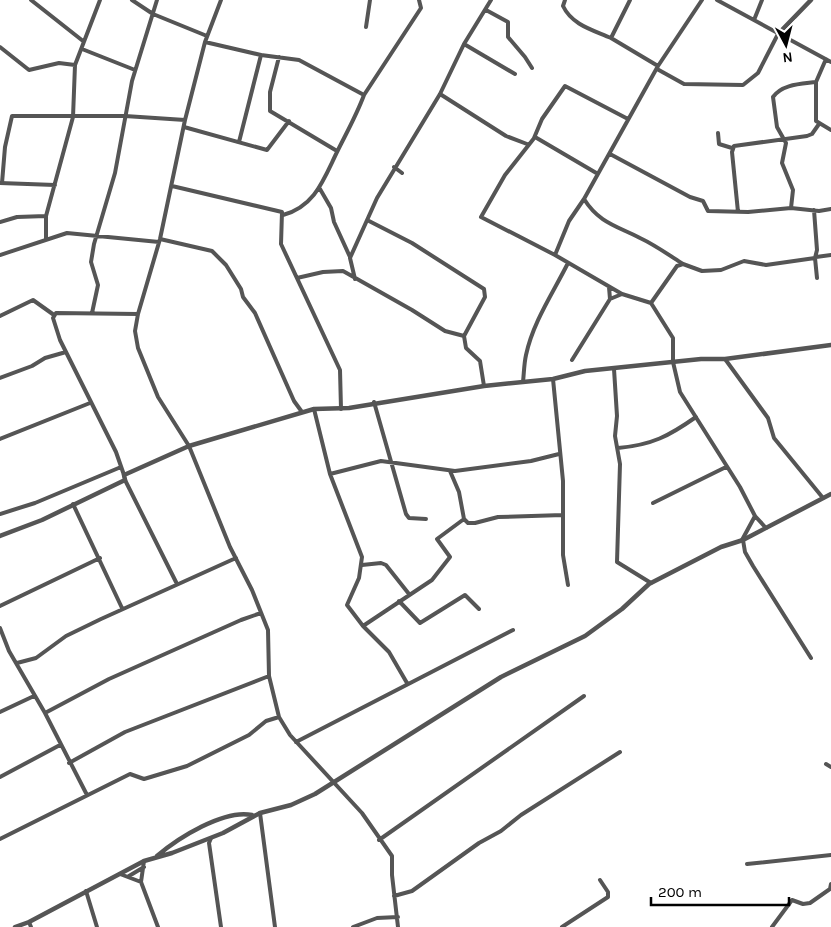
<svg xmlns="http://www.w3.org/2000/svg" width="831" height="927" font-family="Karla,sans-serif">
<style>
.lines{fill:none;stroke-linecap:round;stroke-linejoin:round}
.minor{stroke:#555;stroke-width:4}
.tertiary{stroke:#555;stroke-width:4.5}
</style>
<rect width="100%" height="100%" fill="#fff"/>
<g class="lines">
<!-- minor -->
<path class="minor" d="M 31,0 L 83,41
M 132,0 L 153,14 L 207,36
M 221,0 L 205,42 L 185,120 L 160,239 L 138,314 L 135,331 L 138,348 L 158,397 L 189,446 L 230,547 L 252,590 L 268,630 L 269,676 L 279,717 L 290,735 L 362,813 L 392,856 L 392,875 L 398,927
M 565,0 L 563,6 C 572,25 593,30 611,38
M 630,0 L 611,38 L 658,66
M 717,0 L 831,62
M 486,10 L 508,22 L 508,37 L 525,57 L 532,68
M 754,20 L 762,0
M 366,27 L 370,0
M 205,42 L 261,55 L 299,60 L 364,95 C 357,114 347,132 338,150 C 324,178 316,206 283,215
M 464,44 L 515,74
M 0,47 L 29,70 L 59,63 L 75,65
M 82,49 L 135,70
M 279,57 L 270,92 L 270,111 L 337,151
M 826,59 L 816,82 L 816,121 L 831,130
M 657,69 L 684,84 L 743,85 L 758,73 L 778,34
M 440,94 L 506,136 L 527,144
M 364,95 L 421,8 L 419,0
M 184,127 L 267,150 L 289,121
M 718,133 L 719,144 L 732,148
M 534,138 L 542,119 L 565,86 L 628,119
M 239,142 L 261,55
M 610,154 L 690,197 L 703,201 L 708,211 L 748,212 L 791,208 L 819,211 L 831,209
M 394,167 L 402,173
M 0,183 L 55,185
M 2,183 L 5,147 L 12,116 L 125,116 L 185,120
M 172,186 L 282,212 L 281,244 L 340,370 L 341,409
M 320,189 L 331,208 L 334,222 L 350,257
M 584,199 L 569,221 L 555,255 L 622,294 L 651,303 L 673,338 L 673,362 L 680,392 L 740,487 L 755,516 L 766,528
M 791,208 L 793,190 L 782,163 L 786,143 L 777,127 L 773,97 C 782,84 801,84 816,82
M 738,212 L 732,152 L 734,146 L 807,136 L 812,134 L 819,124
M 369,221 L 412,243 L 484,289 L 485,297 L 464,336
M 0,222 L 17,217 L 46,216
M 160,239 L 212,251 L 226,265 L 241,289 L 243,297 L 255,313 L 294,401 L 302,412
M 46,240 L 46,216 L 73,117 L 75,65 L 100,0
M 0,255 L 67,233 L 159,242
M 555,255 L 481,217 L 505,175 L 535,137 L 598,174
M 816,257 L 831,255
M 815,258 L 817,278
M 683,264 C 669,255 655,245 640,238 C 617,226 599,223 584,199 L 658,66 L 702,0
M 297,278 L 323,272 L 343,271 L 412,310 L 445,331 L 464,336 L 466,348 L 480,361 L 484,386
M 355,279 L 350,258 L 377,198 L 440,94 L 464,44 L 491,0
M 610,299 L 622,294
M 651,303 L 677,266 L 683,264 L 702,271 L 721,270 L 744,261 L 766,265 L 815,258 L 817,250 L 814,210
M 92,313 L 98,285 L 91,262 L 94,244 L 115,173 L 132,81 L 157,0
M 0,316 L 33,300 L 54,315
M 725,359 L 768,418 L 774,438 L 823,498
M 572,360 L 610,299 L 609,287
M 614,369 L 617,416 L 615,436 L 620,464 L 617,562 L 651,583
M 0,378 L 32,366 L 45,358 L 66,352
M 553,379 L 563,481 L 563,555 L 568,585
M 523,382 C 524,373 524,364 526,355 C 533,322 553,293 568,263
M 374,402 L 406,514 L 409,518 L 426,519
M 314,409 L 330,474 L 362,557 L 359,578 L 347,605 L 363,626 L 389,652 L 407,683
M 0,439 L 90,403
M 618,448 C 652,445 669,436 696,417
M 450,471 L 459,492 L 464,519 L 468,523 L 475,523 L 498,517 L 563,515
M 330,474 L 381,461 L 455,471 L 531,461 L 559,454
M 124,475 L 116,452 L 60,340 L 53,318 L 56,313 L 138,314
M 125,480 L 177,584
M 653,503 L 726,467
M 73,504 L 122,608
M 0,514 L 35,503 L 121,467
M 742,540 L 755,516
M 743,540 L 745,552 L 753,566 L 811,658
M 362,565 L 381,563 L 386,565 L 409,594
M 399,601 L 420,623 L 465,595 L 479,609
M 0,606 L 100,558
M 363,626 L 432,580 L 450,557 L 437,539 L 464,519
M 0,628 L 9,651 L 45,713 L 87,795
M 17,663 L 36,658 L 66,636 L 101,619 L 236,558
M 0,712 L 34,696
M 45,713 L 109,679 L 241,620 L 261,613
M 296,742 L 513,630
M 69,763 L 125,732 L 269,676
M 826,764 L 831,767
M 0,777 L 60,745
M 260,813 L 275,927
M 211,838 L 209,843 L 221,927
M 0,839 L 130,774 L 144,779 L 187,766 L 249,735 L 266,721 L 279,717
M 379,840 L 584,696
M 144,861 L 141,882 L 158,927
M 747,864 L 831,855
M 120,874 L 141,882
M 129,876 L 144,867
M 86,891 L 97,927
M 394,896 L 412,891 L 479,843 L 501,831 L 521,815 L 620,752
M 29,922 L 31,927
M 353,927 L 377,918 L 398,917
M 562,927 L 608,897 L 608,892 L 600,880
M 772,927 L 792,900 L 803,904 L 810,903 L 830,889 L 831,884"/>
<!-- tertiary -->
<path class="tertiary" d="M 778,34 L 811,0
M 0,536 L 42,520 L 125,480 L 124,475 L 189,446 L 314,409 L 349,408 L 484,386 L 553,379 L 585,371 L 701,359 L 725,359 L 831,345
M 157,856 C 178,838 224,809 252,815
M 15,927 L 29,922 L 144,861 L 172,853 L 223,833 L 260,813 L 291,805 L 315,794 L 501,677 L 585,636 L 622,609 L 649,584 L 721,547 L 743,540 L 831,494"/>
</g>
<!-- north arrow -->
<g transform="translate(786 45) rotate(173)" stroke="#ffffff" stroke-width="4" paint-order="stroke">
<path d="M0-4L9 19L0 12L-9 19Z" fill="#000000"/>
<text y="-8" font-size="14" font-weight="bold" text-anchor="middle" fill="#000000">N</text>
</g>
<!-- scale -->
<path d="M651 897v8h138v-8" fill="none" stroke="#000000" stroke-width="2.5"/>
<text x="658" y="897" font-size="15" fill="#000000" stroke="#ffffff" stroke-width="4" paint-order="stroke">200 m</text>
</svg>
